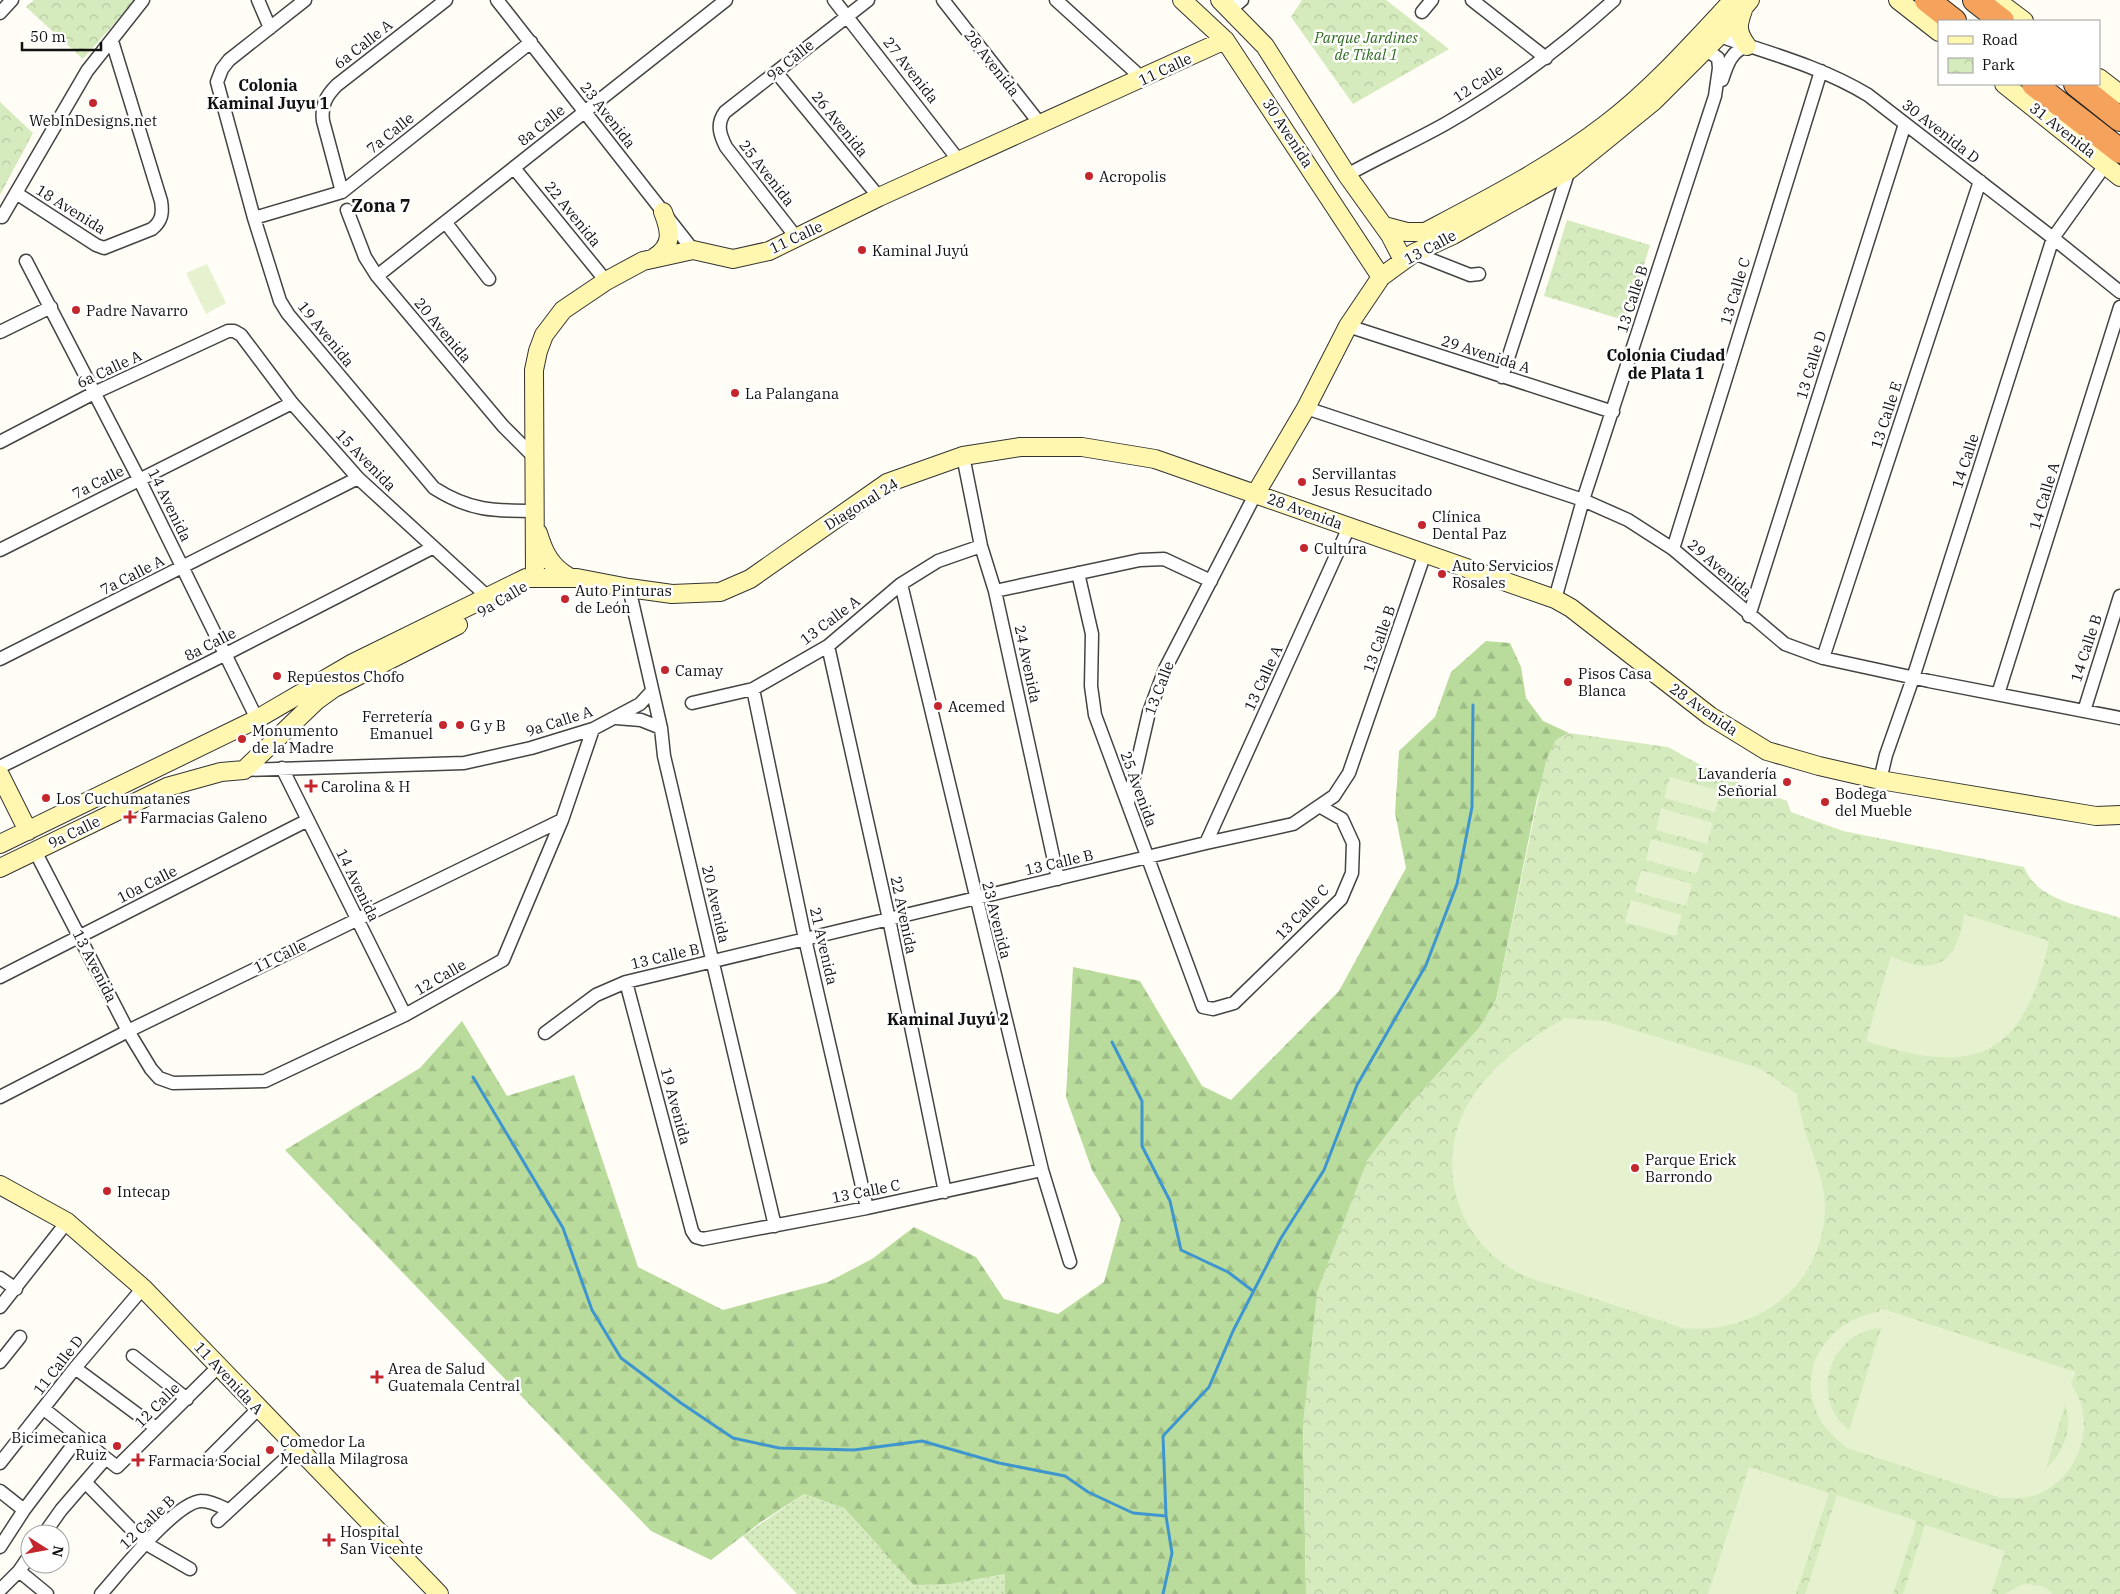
<svg xmlns="http://www.w3.org/2000/svg" width="2120" height="1594" font-family="'IBM Plex Serif',serif">
<style>
.grass{fill:url(#grass-dots)}
.forest{fill:url(#forest-firs)}
.park{fill:url(#park-crowns)}
.pitch{fill:#e6f2cf;fill-rule:evenodd}
.lines{fill:none;stroke-linecap:round;stroke-linejoin:round}
.stream{stroke:#3f96cf;stroke-width:3}
.street-casing{stroke:#444;stroke-width:15}
.secondary-casing{stroke:#333;stroke-width:20}
.highway-casing{stroke:#222;stroke-width:26}
.street{stroke:#fff;stroke-width:12}
.secondary{stroke:#fff6b0;stroke-width:18}
.highway{stroke:#f5a25d;stroke-width:24}
.poi-dot{fill:#c4262e;stroke:#fff;stroke-width:2}
.labels{text-anchor:middle;dominant-baseline:central;stroke-width:5;stroke-linejoin:round;paint-order:stroke}
.park-label{font-size:15px;font-style:italic;fill:#2f6b1f;stroke:#fff}
.street-label{font-size:15px;fill:#111;stroke:#fff}
.poi-label{font-size:15px;fill:#111;stroke:#fff;text-anchor:start}
.neighbourhood-label{font-size:16px;font-weight:bold;fill:#111;stroke:#fff}
.quarter-label{font-size:18px;font-weight:bold;fill:#111;stroke:#fff}
</style>
<defs>
<pattern id="grass-dots" width="8" height="8" patternUnits="userSpaceOnUse" patternTransform="scale(1.25)"><rect width="8" height="8" fill="#d5ebbd"/><path d="M2 2h.1M6 6h.1" fill="none" stroke="#b6c8a1" stroke-width="1.8" stroke-linecap="round"/></pattern>
<pattern id="forest-firs" width="22" height="20" patternUnits="userSpaceOnUse" patternTransform="scale(1.25)"><rect width="22" height="20" fill="#b9dc9c"/><path d="M5 1l3.5 6h-7zM16 11l3.5 6h-7z" fill="#9ebc85"/></pattern>
<pattern id="park-crowns" width="20" height="18" patternUnits="userSpaceOnUse" patternTransform="scale(1.25)"><rect width="20" height="18" fill="#d5ebbd"/><path d="M2 6a3 3 0 1 1 6 0M12 15a3 3 0 1 1 6 0" fill="none" stroke="#b6c8a1"/></pattern>
</defs>
<rect width="100%" height="100%" fill="#fffdf5"/>
<!-- grass -->
<path class="grass" d="M 804,1494 L 844,1508 L 880,1548 L 951,1584 L 1006,1574 L 1005,1594 L 797,1594 L 743,1536 Z"/>
<!-- forest -->
<path class="forest" d="M 1486,641 L 1510,643 L 1521,667 L 1526,698 L 1543,721 L 1569,733 L 1556,740 L 1537,798 L 1496,1000 L 1480,1027 L 1407,1108 L 1367,1161 L 1303,1423 L 1306,1594 L 1005,1594 L 1005,1574 L 951,1584 L 914,1585 L 844,1508 L 804,1494 L 761,1522 L 711,1560 L 651,1531 L 285,1150 L 420,1068 L 462,1021 L 507,1096 L 574,1075 L 638,1267 L 723,1310 L 828,1282 L 872,1259 L 914,1227 L 976,1257 L 1004,1299 L 1058,1314 L 1104,1282 L 1121,1219 L 1092,1170 L 1066,1097 L 1073,967 L 1140,981 L 1202,1086 L 1231,1100 L 1339,991 L 1406,868 L 1395,813 L 1399,751 L 1435,717 L 1451,672 Z"/>
<!-- park -->
<path class="park" d="M 34,0 L 135,0 L 83,59 L 26,7 Z
M 1302,0 L 1386,0 L 1449,49 L 1353,104 L 1291,17 Z
M 0,102 L 33,133 L 0,195 Z
M 1567,220 L 1650,245 L 1627,321 L 1544,296 Z
M 1569,733 L 1668,747 L 1717,774 L 1787,801 L 1791,812 L 1843,831 L 2024,867 C 2038,903 2087,906 2120,918 L 2120,1594 L 1306,1594 L 1303,1423 L 1317,1292 L 1367,1161 L 1407,1108 L 1480,1027 L 1496,1000 L 1546,760 L 1556,740 Z"/>
<!-- pitch -->
<path class="pitch" d="M 207,264 L 226,303 L 206,314 L 186,273 Z
M 1670,777 L 1721,791 L 1715,812 L 1664,798 Z
M 1661,808 L 1713,823 L 1707,844 L 1656,830 Z
M 1651,839 L 1703,853 L 1697,874 L 1646,860 Z
M 1641,870 L 1692,884 L 1686,906 L 1635,892 Z
M 1631,900 L 1682,915 L 1676,936 L 1625,922 Z
M 1964,914 L 2049,941 C 2024,1058 1975,1077 1866,1041 L 1891,956 C 1936,978 1958,962 1964,914 Z
M 1565,1018 L 1604,1021 L 1759,1068 L 1797,1094 C 1799,1105 1801,1116 1804,1127 C 1811,1153 1824,1177 1825,1204 C 1826,1284 1758,1335 1683,1328 C 1647,1316 1611,1304 1574,1292 C 1551,1285 1525,1279 1504,1264 C 1449,1226 1435,1148 1475,1093 C 1497,1061 1532,1037 1565,1018 Z
M 1880,1308 L 2076,1372 L 2071,1383 C 2074,1390 2079,1397 2081,1404 C 2092,1441 2071,1482 2036,1495 C 2025,1499 2013,1498 2001,1498 L 1847,1448 C 1835,1438 1823,1428 1817,1413 C 1796,1365 1831,1319 1879,1312 ZM 1881,1328 L 1881,1329 L 1849,1430 C 1808,1398 1830,1331 1881,1328 ZM 2065,1405 C 2073,1429 2064,1452 2046,1469 Z
M 1749,1467 L 1829,1493 L 1796,1594 L 1708,1594 Z
M 1837,1495 L 1917,1521 L 1893,1594 L 1805,1594 Z
M 1925,1525 L 2005,1551 L 1991,1594 L 1903,1594 Z
M 2023,1584 L 2043,1586 L 2053,1594 L 2005,1594 Z"/>
<g class="lines">
<!-- stream -->
<path class="stream" d="M 1112,1042 L 1142,1101 L 1142,1146 L 1170,1201 L 1181,1250 L 1228,1272 L 1253,1291
M 473,1077 L 563,1228 L 592,1310 L 621,1358 L 681,1403 L 733,1438 L 779,1448 L 854,1450 L 922,1441 L 999,1463 L 1065,1476 L 1088,1492 L 1133,1513 L 1166,1516
M 1163,1594 L 1172,1553 L 1166,1516 L 1163,1436 L 1209,1387 L 1233,1331 L 1281,1238 L 1324,1170 L 1357,1085 L 1426,965 L 1457,884 L 1472,807 L 1473,705"/>
<!-- street casing -->
<g class="street-casing">
<path id="street" d="M 258,0 L 270,28
M 305,0 L 229,60 L 222,69 L 217,82 L 254,218 L 280,301 L 288,314 L 434,488 C 470,511 494,511 534,511
M 497,0 L 693,250
M 834,0 L 960,162
M 943,0 L 1041,125
M 1056,0 L 1143,79
M 1472,0 L 1546,58
M 1230,10 L 1242,0
M 1422,12 L 1432,0
M 0,13 L 12,0
M 1719,36 C 1769,53 1822,67 1868,95 L 2053,238 L 2120,292
M 776,72 L 879,197
M 1722,80 C 1727,65 1731,51 1747,46
M 514,168 L 606,281
M 1347,175 C 1379,157 1413,142 1445,124 C 1506,89 1562,47 1614,0
M 342,192 L 323,121 C 321,105 326,96 337,85 L 446,0
M 16,193 L 96,245 L 104,248 L 152,229 C 162,221 163,213 161,201 L 112,41
M 347,210 L 365,257 L 377,276 L 503,426 L 534,457
M 2,217 L 87,71 L 143,0
M 254,218 L 342,192 L 531,42
M 446,223 L 489,279
M 796,237 L 726,147 C 720,135 716,124 725,112 L 868,0
M 1414,253 L 1470,275 L 1479,274
M 26,261 L 139,479 L 257,719
M 377,276 L 726,0
M 1348,326 L 1613,412
M 0,332 L 51,307
M 1502,377 L 1569,170
M 1306,408 L 1583,500 L 1628,520 L 1673,549 L 1785,644 L 1823,658 L 1929,681 L 2120,718
M 0,442 L 94,393 L 228,331 L 234,331 L 241,335 L 292,403 L 358,478 L 489,598
M 963,456 L 981,546 L 995,591 L 1058,879
M 1673,549 L 1821,71
M 0,550 L 292,403
M 1078,573 L 1092,634 L 1091,686 L 1095,715 L 1203,1007 L 1213,1009 L 1234,1003 L 1341,899 L 1352,873 L 1353,843 L 1342,819 L 1321,807
M 901,584 L 1042,1170 L 1070,1262
M 629,588 L 661,728 L 664,756 L 775,1226
M 995,591 L 1140,560 L 1164,559 L 1211,581
M 1555,599 L 1583,500 L 1715,96 L 1719,68 L 1718,58 L 1705,49
M 1749,616 L 1905,124
M 828,646 L 889,919 L 945,1192
M 1823,658 L 1980,181
M 0,659 L 358,478
M 753,689 L 805,939 L 867,1208
M 1998,694 L 2120,307
M 692,703 L 753,689 L 828,646 L 901,584 L 938,561 L 981,546
M 2084,711 L 2120,596
M 616,718 L 641,720 L 661,728
M 0,767 L 226,654 L 432,548
M 282,768 L 405,1015
M 244,770 L 464,763 L 531,748 L 593,729 L 640,704 L 652,691
M 1880,780 L 1886,755 L 1913,678 L 2053,238 L 2106,164
M 1128,803 L 1149,712 L 1165,669 L 1256,493
M 1206,843 L 1349,527
M 35,851 L 128,1031 L 151,1069 L 159,1078 L 173,1083 L 265,1081 L 405,1015 L 503,960 L 562,820 L 593,729
M 0,977 L 308,820
M 626,982 L 692,1231 L 696,1237 L 703,1239 L 867,1208 L 1042,1170
M 545,1033 L 596,995 L 626,982 L 1206,843 L 1293,824 L 1334,796 L 1349,773 L 1425,553
M 0,1097 L 128,1031 L 562,820
M 0,1278 L 16,1289
M 0,1307 L 67,1222
M 133,1356 L 187,1399
M 0,1362 L 20,1337
M 75,1368 L 156,1428
M 44,1409 L 117,1467 L 219,1366
M 208,1459 L 258,1409
M 0,1463 L 75,1368 L 143,1288
M 85,1482 L 145,1543 L 190,1569
M 0,1491 L 24,1510
M 218,1521 L 297,1448
M 44,1534 L 61,1510 L 105,1459
M 0,1547 L 24,1510 L 79,1437
M 19,1571 L 47,1594
M 0,1590 L 19,1571 L 30,1555
M 101,1594 C 119,1574 177,1500 202,1501 C 211,1501 220,1506 228,1510"/>
</g>
<!-- secondary casing -->
<g class="secondary-casing">
<path id="secondary" d="M 1182,0 L 1225,40 L 1381,277
M 1220,0 L 1265,46 L 1347,175 L 1390,235 L 1403,260
M 1898,0 L 1939,32
M 1996,0 L 2024,21
M 1743,10 C 1737,26 1737,32 1747,46
M 2099,78 L 2120,94
M 2004,84 L 2120,177
M 1384,226 L 1407,232 L 1425,232 C 1486,200 1549,168 1605,125 C 1652,89 1692,44 1733,0
M 655,257 C 674,245 670,230 663,212
M 1256,493 L 1306,408 L 1348,326 L 1381,277 L 1414,253 L 1453,235 L 1569,170 L 1654,101 L 1719,36 L 1750,0
M 538,533 C 544,553 551,567 569,577
M 535,578 L 534,370 L 538,351 L 544,335 L 563,310 L 606,281 L 643,261 L 693,250 L 733,259 L 769,251 L 879,197 L 1225,40
M 0,775 L 28,831
M 0,844 L 257,719 L 353,663 L 526,578 L 577,578 L 629,588 L 672,594 L 720,592 L 750,579 L 887,483 L 963,456 L 1020,447 L 1082,447 L 1155,459 L 1555,599 L 1571,608 L 1710,716 L 1767,751 L 1819,766 L 1880,780 L 2096,816 L 2120,815
M 0,868 L 167,787 L 221,772 L 244,770 L 316,701 L 334,688 L 458,625
M 0,1185 L 67,1222 L 143,1288 L 439,1594"/>
</g>
<!-- highway casing -->
<g class="highway-casing">
<path id="highway" d="M 1927,0 L 1954,21
M 1975,0 L 2002,21
M 2034,84 L 2120,151
M 2076,84 L 2120,119"/>
</g>
<!-- street -->
<use href="#street" class="street"/>
<!-- secondary -->
<use href="#secondary" class="secondary"/>
<!-- highway -->
<use href="#highway" class="highway"/>
</g>
<!-- markers -->
<g class="poi-dot">
<circle cx="93" cy="103" r="5"/>
<circle cx="1089" cy="176" r="5"/>
<circle cx="862" cy="250" r="5"/>
<circle cx="76" cy="310" r="5"/>
<circle cx="735" cy="393" r="5"/>
<circle cx="1302" cy="482" r="5"/>
<circle cx="1422" cy="525" r="5"/>
<circle cx="1304" cy="548" r="5"/>
<circle cx="1442" cy="574" r="5"/>
<circle cx="565" cy="599" r="5"/>
<circle cx="665" cy="670" r="5"/>
<circle cx="277" cy="676" r="5"/>
<circle cx="1568" cy="682" r="5"/>
<circle cx="938" cy="706" r="5"/>
<circle cx="443" cy="725" r="5"/>
<circle cx="460" cy="725" r="5"/>
<circle cx="242" cy="739" r="5"/>
<circle cx="1787" cy="782" r="5"/>
<path d="M308.5 778.5h5v5h5v5h-5v5h-5v-5h-5v-5h5z"/>
<circle cx="46" cy="798" r="5"/>
<circle cx="1825" cy="802" r="5"/>
<path d="M127.5 809.5h5v5h5v5h-5v5h-5v-5h-5v-5h5z"/>
<circle cx="1635" cy="1168" r="5"/>
<circle cx="107" cy="1191" r="5"/>
<path d="M374.5 1369.5h5v5h5v5h-5v5h-5v-5h-5v-5h5z"/>
<circle cx="117" cy="1446" r="5"/>
<circle cx="270" cy="1450" r="5"/>
<path d="M135.5 1452.5h5v5h5v5h-5v5h-5v-5h-5v-5h5z"/>
<path d="M326.5 1532.5h5v5h5v5h-5v5h-5v-5h-5v-5h5z"/>
</g>
<g class="labels">
<!-- park labels -->
<g class="park-label">
<text x="1366" y="37">Parque Jardines<tspan x="1366" dy="17">de Tikal 1</tspan></text>
</g>
<!-- street labels -->
<g class="street-label">
<text transform="translate(363 44) rotate(-38)">6a Calle A</text>
<text transform="translate(790 60) rotate(-39)">9a Calle</text>
<text transform="translate(992 63) rotate(52)">28 Avenida</text>
<text transform="translate(1165 69) rotate(-25)">11 Calle</text>
<text transform="translate(911 70) rotate(52)">27 Avenida</text>
<text transform="translate(1478 83) rotate(-33)">12 Calle</text>
<text transform="translate(608 115) rotate(52)">23 Avenida</text>
<text transform="translate(840 124) rotate(51)">26 Avenida</text>
<text transform="translate(541 125) rotate(-39)">8a Calle</text>
<text transform="translate(2063 130) rotate(38)">31 Avenida</text>
<text transform="translate(1941 131) rotate(38)">30 Avenida D</text>
<text transform="translate(390 133) rotate(-39)">7a Calle</text>
<text transform="translate(1288 133) rotate(57)">30 Avenida</text>
<text transform="translate(767 173) rotate(52)">25 Avenida</text>
<text transform="translate(71 209) rotate(32)">18 Avenida</text>
<text transform="translate(573 214) rotate(51)">22 Avenida</text>
<text transform="translate(796 237) rotate(-25)">11 Calle</text>
<text transform="translate(1430 247) rotate(-28)">13 Calle</text>
<text transform="translate(1735 291) rotate(-73)">13 Calle C</text>
<text transform="translate(1632 299) rotate(-72)">13 Calle B</text>
<text transform="translate(443 330) rotate(50)">20 Avenida</text>
<text transform="translate(326 334) rotate(51)">19 Avenida</text>
<text transform="translate(1486 354) rotate(18)">29 Avenida A</text>
<text transform="translate(1811 365) rotate(-73)">13 Calle D</text>
<text transform="translate(109 369) rotate(-25)">6a Calle A</text>
<text transform="translate(1886 415) rotate(-72)">13 Calle E</text>
<text transform="translate(366 460) rotate(46)">15 Avenida</text>
<text transform="translate(1965 461) rotate(-72)">14 Calle</text>
<text transform="translate(98 482) rotate(-27)">7a Calle</text>
<text transform="translate(2044 496) rotate(-73)">14 Calle A</text>
<text transform="translate(861 504) rotate(-32)">Diagonal 24</text>
<text transform="translate(170 505) rotate(64)">14 Avenida</text>
<text transform="translate(1305 511) rotate(20)">28 Avenida</text>
<text transform="translate(1720 568) rotate(41)">29 Avenida</text>
<text transform="translate(132 575) rotate(-27)">7a Calle A</text>
<text transform="translate(502 599) rotate(-31)">9a Calle</text>
<text transform="translate(830 620) rotate(-37)">13 Calle A</text>
<text transform="translate(1379 639) rotate(-71)">13 Calle B</text>
<text transform="translate(210 644) rotate(-27)">8a Calle</text>
<text transform="translate(2086 648) rotate(-72)">14 Calle B</text>
<text transform="translate(1028 664) rotate(78)">24 Avenida</text>
<text transform="translate(1263 678) rotate(-65)">13 Calle A</text>
<text transform="translate(1159 688) rotate(-69)">13 Calle</text>
<text transform="translate(1704 709) rotate(35)">28 Avenida</text>
<text transform="translate(559 721) rotate(-18)">9a Calle A</text>
<text transform="translate(1139 789) rotate(70)">25 Avenida</text>
<text transform="translate(74 832) rotate(-26)">9a Calle</text>
<text transform="translate(1059 862) rotate(-13)">13 Calle B</text>
<text transform="translate(147 884) rotate(-27)">10a Calle</text>
<text transform="translate(358 885) rotate(64)">14 Avenida</text>
<text transform="translate(716 904) rotate(77)">20 Avenida</text>
<text transform="translate(1302 912) rotate(-46)">13 Calle C</text>
<text transform="translate(904 915) rotate(78)">22 Avenida</text>
<text transform="translate(997 920) rotate(76)">23 Avenida</text>
<text transform="translate(824 946) rotate(77)">21 Avenida</text>
<text transform="translate(280 956) rotate(-26)">11 Calle</text>
<text transform="translate(665 956) rotate(-13)">13 Calle B</text>
<text transform="translate(95 966) rotate(63)">13 Avenida</text>
<text transform="translate(440 977) rotate(-30)">12 Calle</text>
<text transform="translate(676 1106) rotate(75)">19 Avenida</text>
<text transform="translate(866 1191) rotate(-11)">13 Calle C</text>
<text transform="translate(58 1365) rotate(-52)">11 Calle D</text>
<text transform="translate(229 1378) rotate(47)">11 Avenida A</text>
<text transform="translate(157 1405) rotate(-45)">12 Calle</text>
<text transform="translate(147 1522) rotate(-44)">12 Calle B</text>
</g>
<!-- poi labels -->
<g class="poi-label">
<text x="93" y="120" text-anchor="middle">WebInDesigns.net</text>
<text x="1099" y="176">Acropolis</text>
<text x="872" y="250">Kaminal Juyú</text>
<text x="86" y="310">Padre Navarro</text>
<text x="745" y="393">La Palangana</text>
<text x="1312" y="473">Servillantas<tspan x="1312" dy="17">Jesus Resucitado</tspan></text>
<text x="1432" y="516">Clínica<tspan x="1432" dy="17">Dental Paz</tspan></text>
<text x="1314" y="548">Cultura</text>
<text x="1452" y="565">Auto Servicios<tspan x="1452" dy="17">Rosales</tspan></text>
<text x="575" y="590">Auto Pinturas<tspan x="575" dy="17">de León</tspan></text>
<text x="675" y="670">Camay</text>
<text x="1578" y="673">Pisos Casa<tspan x="1578" dy="17">Blanca</tspan></text>
<text x="287" y="676">Repuestos Chofo</text>
<text x="948" y="706">Acemed</text>
<text x="433" y="716" text-anchor="end">Ferretería<tspan x="433" dy="17">Emanuel</tspan></text>
<text x="470" y="725">G y B</text>
<text x="252" y="730">Monumento<tspan x="252" dy="17">de la Madre</tspan></text>
<text x="1777" y="773" text-anchor="end">Lavandería<tspan x="1777" dy="17">Señorial</tspan></text>
<text x="321" y="786">Carolina &amp; H</text>
<text x="1835" y="793">Bodega<tspan x="1835" dy="17">del Mueble</tspan></text>
<text x="56" y="798">Los Cuchumatanes</text>
<text x="140" y="817">Farmacias Galeno</text>
<text x="1645" y="1159">Parque Erick<tspan x="1645" dy="17">Barrondo</tspan></text>
<text x="117" y="1191">Intecap</text>
<text x="388" y="1368">Area de Salud<tspan x="388" dy="17">Guatemala Central</tspan></text>
<text x="107" y="1437" text-anchor="end">Bicimecanica<tspan x="107" dy="17">Ruiz</tspan></text>
<text x="280" y="1441">Comedor La<tspan x="280" dy="17">Medalla Milagrosa</tspan></text>
<text x="148" y="1460">Farmacia Social</text>
<text x="340" y="1531">Hospital<tspan x="340" dy="17">San Vicente</tspan></text>
</g>
<!-- neighbourhood labels -->
<g class="neighbourhood-label">
<text x="268" y="85">Colonia<tspan x="268" dy="18">Kaminal Juyu 1</tspan></text>
<text x="1666" y="355">Colonia Ciudad<tspan x="1666" dy="18">de Plata 1</tspan></text>
<text x="948" y="1019">Kaminal Juyú 2</text>
</g>
<!-- quarter labels -->
<g class="quarter-label">
<text x="381" y="205">Zona 7</text>
</g>
</g>
<!-- legend -->
<rect x="1938" y="20" width="162" height="65" fill="#ffffff" stroke="#a0a0a0"/>
<rect x="1948" y="36" width="25" height="8" fill="#fff6b0" stroke="#a0a0a0"/>
<text x="1982" y="45" font-size="15" fill="#111111">Road</text>
<rect x="1948" y="58" width="25" height="15" fill="url(#park-crowns)" stroke="#a0a0a0"/>
<text x="1982" y="70" font-size="15" fill="#111111">Park</text>
<!-- north arrow -->
<g transform="translate(45 1549) rotate(101)"><circle r="24" fill="#ffffff" stroke="#a0a0a0"/>
<path d="M0-4L9 19L0 12L-9 19Z" fill="#c4262e"/>
<text y="-8" font-size="14" font-weight="bold" text-anchor="middle" fill="#111111">N</text>
</g>
<!-- scale -->
<path d="M22 42v8h79v-8" fill="none" stroke="#111111" stroke-width="2.5"/>
<text x="30" y="42" font-size="15" fill="#111111" stroke="#ffffff" stroke-width="4" paint-order="stroke">50 m</text>
</svg>
